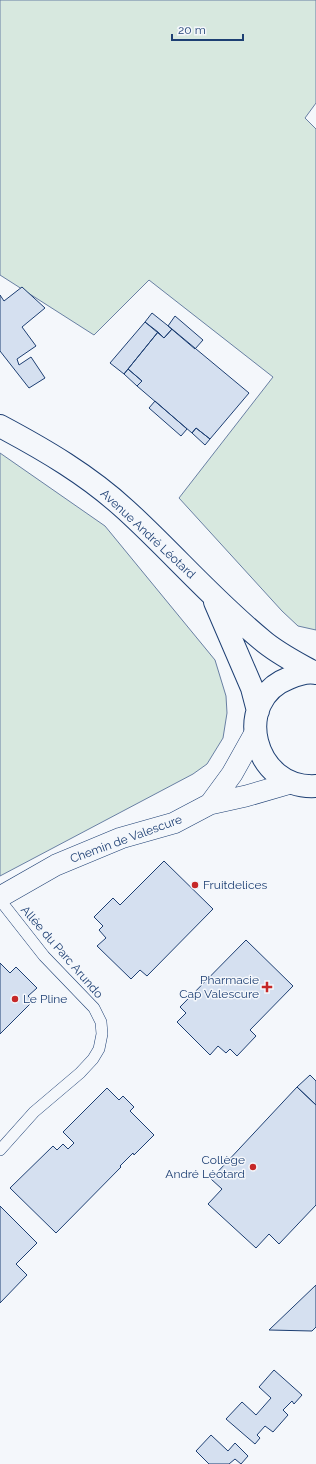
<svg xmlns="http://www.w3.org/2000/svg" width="316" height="1464" font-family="Raleway,sans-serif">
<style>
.green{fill:#d7e8df;stroke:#687fa3}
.building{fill:#d5e0f0;stroke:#1d3f73}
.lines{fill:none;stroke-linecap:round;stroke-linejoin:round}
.lane-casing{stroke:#1d3f73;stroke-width:12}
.street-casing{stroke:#1d3f73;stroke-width:22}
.secondary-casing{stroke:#1d3f73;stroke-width:24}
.lane{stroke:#f4f7fb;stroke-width:11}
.street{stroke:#f4f7fb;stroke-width:21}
.secondary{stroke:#f4f7fb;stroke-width:22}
.poi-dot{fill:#c62828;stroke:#f4f7fb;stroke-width:1.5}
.labels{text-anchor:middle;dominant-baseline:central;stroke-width:3;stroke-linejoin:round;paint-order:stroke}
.street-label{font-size:12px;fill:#1d3f73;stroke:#f4f7fb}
.poi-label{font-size:12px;fill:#1d3f73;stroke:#f4f7fb;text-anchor:start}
</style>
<rect width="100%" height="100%" fill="#f4f7fb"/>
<!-- green -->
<path class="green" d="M 0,0 L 316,0 L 316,103 L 305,118 L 316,129 L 316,630 L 298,626 L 282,611 L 179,498 L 273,377 L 149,280 L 94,335 L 0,275 Z
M 0,453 L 105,526 L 215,660 L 226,696 L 227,713 L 223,738 L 207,764 L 193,774 L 0,876 Z"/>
<!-- building -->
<path class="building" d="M 22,287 L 45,308 L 22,327 L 36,346 L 17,359 L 19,365 L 31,357 L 45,378 L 29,388 L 0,351 L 0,295 L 4,301 Z
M 152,313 L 172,329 L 164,338 L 145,322 Z
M 175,316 L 203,340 L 195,349 L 168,326 Z
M 145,322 L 158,332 L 124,374 L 110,363 Z
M 172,329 L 249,393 L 210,439 L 196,428 L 192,433 L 137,386 L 142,381 L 128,369 L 158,332 L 164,338 Z
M 128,369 L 142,381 L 137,386 L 124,374 Z
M 155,401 L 187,429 L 181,436 L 149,408 Z
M 196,428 L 210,439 L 205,445 L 192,433 Z
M 164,861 L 213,909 L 147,976 L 140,970 L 131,979 L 97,946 L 106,938 L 99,930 L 103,926 L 94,917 L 113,898 L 120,905 Z
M 246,940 L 293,986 L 250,1030 L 256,1036 L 237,1056 L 230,1049 L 226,1053 L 218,1046 L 210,1055 L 177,1022 L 186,1013 L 180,1007 Z
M 0,963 L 10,973 L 16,967 L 37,988 L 28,996 L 33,1001 L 0,1034 Z
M 310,1075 L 316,1081 L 316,1105 L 297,1087 Z
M 297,1087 L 316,1105 L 316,1205 L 279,1244 L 269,1234 L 256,1248 L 208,1204 L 222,1189 L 211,1179 Z
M 107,1088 L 119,1100 L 123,1096 L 134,1107 L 130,1111 L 154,1135 L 134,1155 L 133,1153 L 120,1166 L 121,1167 L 56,1233 L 10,1188 L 53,1146 L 57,1150 L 63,1144 L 68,1149 L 74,1143 L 63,1132 Z
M 0,1206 L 37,1243 L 16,1264 L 27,1275 L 0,1303 Z
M 316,1285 L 316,1327 L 312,1331 L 269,1330 Z
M 274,1370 L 302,1395 L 294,1404 L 292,1401 L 283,1410 L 288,1415 L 273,1432 L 265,1426 L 257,1435 L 260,1438 L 255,1444 L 226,1419 L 242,1402 L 256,1415 L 271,1398 L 259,1387 Z
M 211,1435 L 228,1451 L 235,1443 L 248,1456 L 241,1464 L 235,1459 L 229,1464 L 209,1464 L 196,1451 Z"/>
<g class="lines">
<!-- lane casing -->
<g class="lane-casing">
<path id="lane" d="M 0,900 L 44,956 L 94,1008 L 101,1022 L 102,1034 L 99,1049 L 93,1059 L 80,1073 L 34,1112 L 0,1150"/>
</g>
<!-- street casing -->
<g class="street-casing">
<path id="street" d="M 210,804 L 232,774 L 255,733
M 0,897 L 56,865 L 121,838 L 174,823 L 210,804 L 246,796 L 291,783"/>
</g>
<!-- secondary casing -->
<g class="secondary-casing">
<path id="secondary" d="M 0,426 C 45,450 88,475 126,510 C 172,552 213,600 262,640 C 277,653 295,662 313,672
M 215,602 L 252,688 L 258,711
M 316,673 C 307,671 298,674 289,678 C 231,700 253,790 316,786"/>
</g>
<!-- lane -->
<use href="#lane" class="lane"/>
<!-- street -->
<use href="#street" class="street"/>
<!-- secondary -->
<use href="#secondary" class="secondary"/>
</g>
<!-- markers -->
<g class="poi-dot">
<circle cx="195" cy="885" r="4"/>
<path d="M265 981h4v4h4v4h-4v4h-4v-4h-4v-4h4z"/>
<circle cx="15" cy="999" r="4"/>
<circle cx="253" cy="1167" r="4"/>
</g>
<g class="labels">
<!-- street labels -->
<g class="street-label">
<text transform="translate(148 534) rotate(43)">Avenue André Léotard</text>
<text transform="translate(126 839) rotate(-20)">Chemin de Valescure</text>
<text transform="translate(62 952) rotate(49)">Allée du Parc Arundo</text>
</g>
<!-- poi labels -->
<g class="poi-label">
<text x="203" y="885">Fruitdelices</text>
<text x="259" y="980" text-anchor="end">Pharmacie<tspan x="259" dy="14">Cap Valescure</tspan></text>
<text x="23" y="999">Le Pline</text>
<text x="245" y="1160" text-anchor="end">Collège<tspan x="245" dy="14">André Léotard</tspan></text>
</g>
</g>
<!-- scale -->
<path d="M172 34v6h71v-6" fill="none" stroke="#1d3f73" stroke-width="2"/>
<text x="178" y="34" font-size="12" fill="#1d3f73" stroke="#f4f7fb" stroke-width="3" paint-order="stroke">20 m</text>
</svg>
